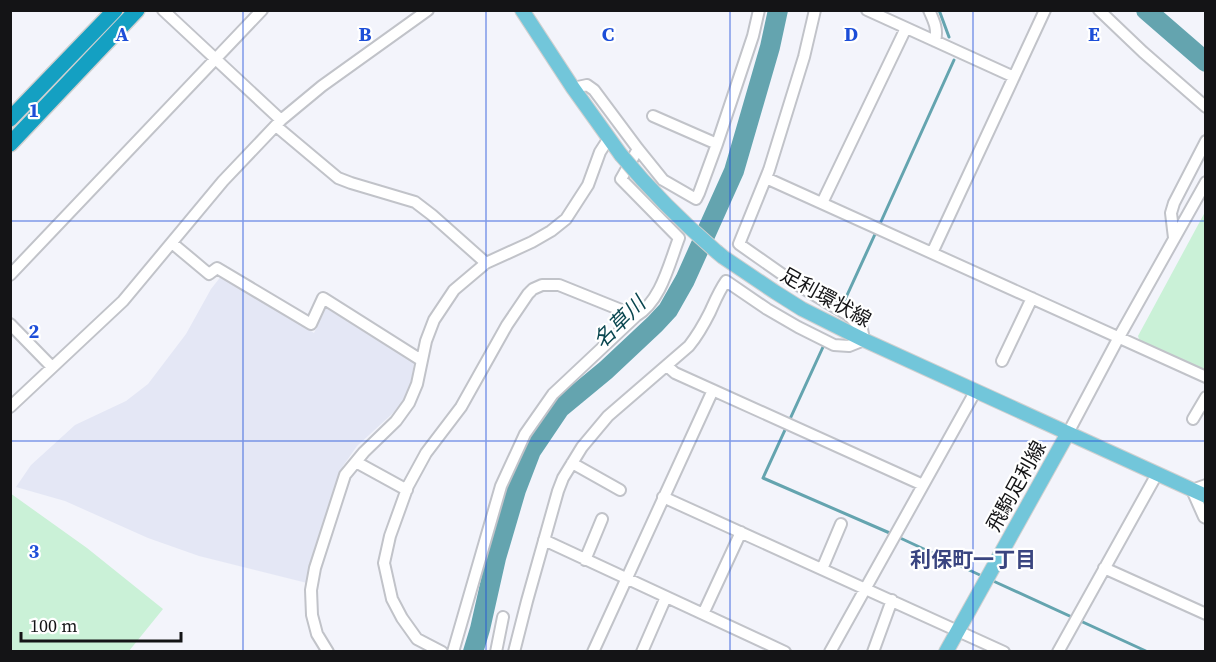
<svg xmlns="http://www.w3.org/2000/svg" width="1216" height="662" font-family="'Source Serif 4','Noto Sans JP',serif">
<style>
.built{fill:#e4e7f5}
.green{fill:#caf1d7}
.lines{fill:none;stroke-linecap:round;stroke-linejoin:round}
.stream{stroke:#64a4af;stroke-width:3}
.river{stroke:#64a4af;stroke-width:20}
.minor-casing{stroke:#c1c3c9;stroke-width:14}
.major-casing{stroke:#d0d0d0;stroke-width:16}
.highway-casing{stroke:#d0d0d0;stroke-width:18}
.minor{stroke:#fff;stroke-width:10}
.major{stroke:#72c6da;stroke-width:14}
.highway{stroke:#14a0c2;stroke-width:15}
.major-bridge-casing{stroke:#d0d0d0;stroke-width:16;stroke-linecap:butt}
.major-bridge{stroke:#72c6da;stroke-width:14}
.grid{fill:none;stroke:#1d4ed8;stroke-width:1.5;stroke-opacity:0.55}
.labels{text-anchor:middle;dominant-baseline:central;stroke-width:4.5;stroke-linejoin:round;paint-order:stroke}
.street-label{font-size:20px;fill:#141416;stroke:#fff}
.water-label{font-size:21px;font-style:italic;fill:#09464f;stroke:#fff}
.neighbourhood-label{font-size:21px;font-weight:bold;fill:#3a4580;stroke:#fff}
.grid-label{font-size:20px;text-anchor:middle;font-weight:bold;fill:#1d4ed8;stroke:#fff;stroke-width:4.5;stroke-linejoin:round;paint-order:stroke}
</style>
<rect width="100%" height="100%" fill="#f3f4fb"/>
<!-- built -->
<path class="built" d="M 222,275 L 314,333 L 326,308 L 414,363 L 411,381 L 405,399 L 392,414 L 357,446 L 343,466 L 313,558 L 307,583 L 199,556 L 148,538 L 65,501 L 16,487 L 31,465 L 75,425 L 126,401 L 148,384 L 186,334 L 211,289 Z"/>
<!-- green -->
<path class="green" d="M 1205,212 L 1205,373 L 1140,342 L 1138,336 Z
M 10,493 L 87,548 L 163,609 L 129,651 L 11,651 Z"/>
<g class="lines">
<!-- stream -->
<path class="stream" d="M 939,10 L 949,37
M 879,226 L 954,60
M 843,304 L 876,232
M 823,347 L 763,478 L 892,534
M 898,537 L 982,576
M 991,580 L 1148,652"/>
<!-- river -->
<path class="river" d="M 1146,10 L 1206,62
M 473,652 L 480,629 L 496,558 L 516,490 L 531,451 L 560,408 L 606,370 L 655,324 L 668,310 L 685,280 L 734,171 L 770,47 L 778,10"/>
<!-- minor casing -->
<g class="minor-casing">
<path id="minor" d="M 163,10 L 281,120
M 867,10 L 1014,77
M 929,10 C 934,21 938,29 935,41
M 1099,10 L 1143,52 L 1206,107
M 573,88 L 587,85 L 594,90 L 638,149 L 663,180 L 696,199 L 699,193 L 717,144 L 753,36 L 759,10
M 653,116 L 717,144
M 276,126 L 338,178 L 351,183 L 415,202 L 432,215 L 486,263
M 766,178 L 1206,377
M 822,203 L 906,28
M 1174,238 L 1171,213 L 1174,203 L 1206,141
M 172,243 L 209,274 L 217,268 L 311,324 L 323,298 L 421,360
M 932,253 L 1045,10
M 10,275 L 262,10
M 10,324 L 52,367
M 1002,361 L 1032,298
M 667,366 L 675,373 L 923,485
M 10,407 L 123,301 L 223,181 L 281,120 L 322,86 L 428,10
M 1193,419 L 1206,397
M 1068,433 L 1119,337 L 1206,182
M 356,462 L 407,490
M 572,463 L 620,490
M 1206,485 L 1192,490 L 1204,517 L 1206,518
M 663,497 L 1004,652
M 544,540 L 785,652
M 585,560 L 602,519
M 1104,568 L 1206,614
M 822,569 L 841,524
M 703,614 L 741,532
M 328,652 L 317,634 L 312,615 L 311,590 L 315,568 L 345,475 L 364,452 L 396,421 L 409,403 L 417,384 L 426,341 L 434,320 L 454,290 L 486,263 L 532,242 L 551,231 L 566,219 L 588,185 L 600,152 L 609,138
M 442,652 L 417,639 L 402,618 L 392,599 L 384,563 L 390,536 L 408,486 L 426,453 L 461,407 L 507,325 L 528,294 L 533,289 L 542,285 L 559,285 L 636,316
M 453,652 L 501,486 L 525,434 L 553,394 L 636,316 C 661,301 669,264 679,238 L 621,179 L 638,149
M 496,652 L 503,617
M 514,652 L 527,601 L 558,491 L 563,478 L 582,447 L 608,416 L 689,346 C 697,336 704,324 710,312 C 715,301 719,291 726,281 L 767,309 L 798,327 L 834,345 L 849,346 L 864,340 L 862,329 L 848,315 L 796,284 L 739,244 L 769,170 L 804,57 L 815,10
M 593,652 L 713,390
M 642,652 L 666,597
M 830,652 L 975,392
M 873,652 L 892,600
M 1058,652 L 1157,474"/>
</g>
<!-- major casing -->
<g class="major-casing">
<path id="major" d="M 522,10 L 573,88 L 621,155
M 717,252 L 723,257 L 775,292 L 802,309 L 864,340 L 1206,496
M 946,652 L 1068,433"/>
</g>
<!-- highway casing -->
<g class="highway-casing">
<path id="highway" d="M 10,119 L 115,10
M 10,144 L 137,10"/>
</g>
<!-- minor -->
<use href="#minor" class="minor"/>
<!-- major -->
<use href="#major" class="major"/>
<!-- highway -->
<use href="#highway" class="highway"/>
<!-- major-bridge casing -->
<g class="major-bridge-casing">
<path id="major-bridge" d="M 621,155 C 650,190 682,222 717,252"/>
</g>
<!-- major-bridge -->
<use href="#major-bridge" class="major-bridge"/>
</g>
<!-- grid -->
<path class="grid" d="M 243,10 L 243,652M 486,10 L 486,652M 730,10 L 730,652M 973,10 L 973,652M 10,221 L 1206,221M 10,441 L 1206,441"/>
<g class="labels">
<!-- street labels -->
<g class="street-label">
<text transform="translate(826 297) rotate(29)">足利環状線</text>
<text transform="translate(1016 486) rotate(-61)">飛駒足利線</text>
</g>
<!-- water labels -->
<g class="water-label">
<text transform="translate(619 322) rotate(-45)">名草川</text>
</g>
<!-- neighbourhood labels -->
<g class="neighbourhood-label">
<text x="973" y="559">利保町一丁目</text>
</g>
</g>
<g class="grid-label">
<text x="122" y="41">A</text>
<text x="365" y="41">B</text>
<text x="608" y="41">C</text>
<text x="851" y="41">D</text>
<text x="1094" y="41">E</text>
<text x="34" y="117">1</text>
<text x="34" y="338">2</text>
<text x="34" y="558">3</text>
</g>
<!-- border -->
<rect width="1216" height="662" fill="none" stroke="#141416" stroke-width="24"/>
<!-- scale -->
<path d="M21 632v9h160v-9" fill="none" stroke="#141416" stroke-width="3"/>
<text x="30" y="632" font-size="18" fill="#141416" stroke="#ffffff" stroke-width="4.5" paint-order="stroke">100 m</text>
</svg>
